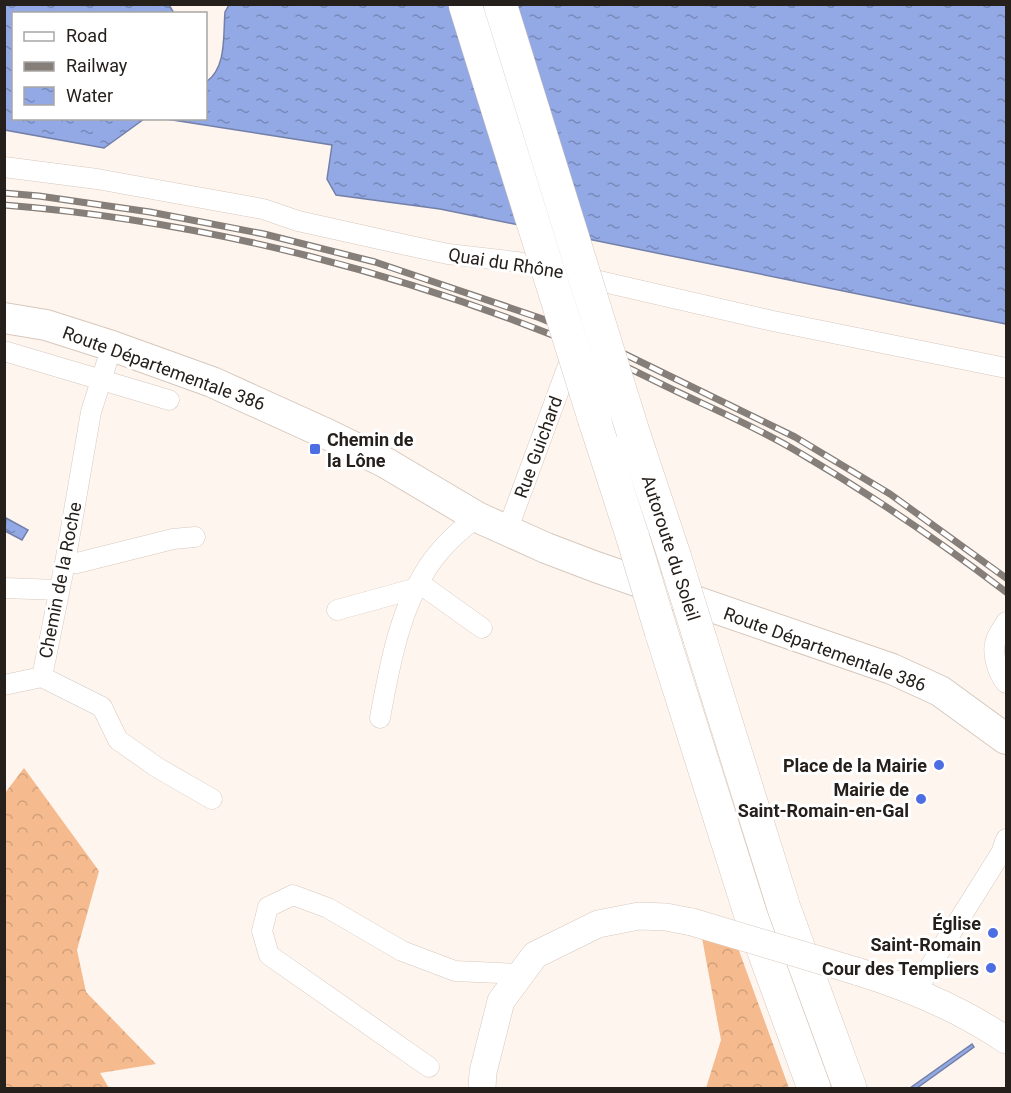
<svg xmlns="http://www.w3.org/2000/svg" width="1011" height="1093" font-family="Roboto,sans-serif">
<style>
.forest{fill:url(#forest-crowns)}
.water{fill:url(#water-ripples);stroke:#7280a9;stroke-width:1.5}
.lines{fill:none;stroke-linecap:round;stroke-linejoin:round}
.minor-casing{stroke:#d6c8bd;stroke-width:21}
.secondary-casing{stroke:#d6c8bd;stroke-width:28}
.primary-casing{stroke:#d6c8bd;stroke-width:32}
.motorway-casing{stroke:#d6c8bd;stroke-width:34}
.minor{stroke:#fff;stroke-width:20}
.secondary{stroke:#fff;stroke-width:27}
.primary{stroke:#fff;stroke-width:30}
.motorway{stroke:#fff;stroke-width:33}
.rail-casing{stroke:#857e79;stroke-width:7}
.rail{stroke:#fff;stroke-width:4.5;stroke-dasharray:14;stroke-linecap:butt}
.secondary-bridge-casing{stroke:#d6c8bd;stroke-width:28;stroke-linecap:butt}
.motorway-bridge-casing{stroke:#d6c8bd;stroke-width:34;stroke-linecap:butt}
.secondary-bridge{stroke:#fff;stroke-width:27}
.motorway-bridge{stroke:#fff;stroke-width:33}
.poi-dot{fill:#4d6ee2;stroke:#fff;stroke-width:2}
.labels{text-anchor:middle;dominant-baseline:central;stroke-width:6;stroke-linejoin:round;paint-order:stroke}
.street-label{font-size:18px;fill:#25201c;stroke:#fff}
.poi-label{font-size:18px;font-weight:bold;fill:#25201c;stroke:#fff;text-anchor:end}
</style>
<defs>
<pattern id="forest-crowns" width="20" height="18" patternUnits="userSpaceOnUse" patternTransform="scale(1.5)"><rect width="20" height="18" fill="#f5ba8e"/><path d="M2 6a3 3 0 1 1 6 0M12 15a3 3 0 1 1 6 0" fill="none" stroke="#d2a07a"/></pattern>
<pattern id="water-ripples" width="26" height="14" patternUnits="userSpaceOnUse" patternTransform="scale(1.5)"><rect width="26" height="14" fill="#93a9e5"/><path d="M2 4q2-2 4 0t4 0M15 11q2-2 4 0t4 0" fill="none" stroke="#7889b9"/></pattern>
</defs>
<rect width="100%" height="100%" fill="#fff5ef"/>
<!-- forest -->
<path class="forest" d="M 24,768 L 99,871 L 77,950 L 86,992 L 156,1064 L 100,1073 L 109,1088 L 5,1088 L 5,793 Z
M 702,938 L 738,948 L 789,1088 L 706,1088 L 721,1040 Z"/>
<!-- water -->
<path class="water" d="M 485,4 L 503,9 L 525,4 L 1006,5 L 1006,324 L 440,209 L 336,195 L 327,179 L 332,145 L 166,119 L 206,118 L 206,82 C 227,68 223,35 225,12 L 229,5 Z
M 4,5 L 169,5 L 174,13 L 14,14 L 14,118 L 144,119 L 104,148 L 5,130 Z
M 6,518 L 28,530 L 22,540 L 5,531 Z
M 972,1044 L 974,1047 L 917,1088 L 910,1088 Z"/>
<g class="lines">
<!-- minor casing -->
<g class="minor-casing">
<path id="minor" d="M 4,167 L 97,179 L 263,209 L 298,221 L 406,245 L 448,254 L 517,262 L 773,321 L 1006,368
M 112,346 L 91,412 L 65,563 L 42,677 L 102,707 L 118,740 L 158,768 L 212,799
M 4,351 L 169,400
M 507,531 L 569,363
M 65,563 L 77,563 L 173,539 L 195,537
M 419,583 L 482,628
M 4,588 L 59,590
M 337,610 L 417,588
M 1006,622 C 1003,628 998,634 996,640 C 991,652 998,674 1006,683
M 4,685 L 42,677
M 380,718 C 390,662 402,595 440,551 C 451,538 464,527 477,517
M 917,992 L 932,963 L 1001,853 L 1006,839
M 429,1067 L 269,955 L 262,931 L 268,907 L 293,895 L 328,908 L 402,951 L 455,971 L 521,974"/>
</g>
<!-- secondary casing -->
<g class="secondary-casing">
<path id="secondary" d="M 856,971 C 908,987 960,1009 1006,1040
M 482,1088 L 483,1072 L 501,1001 L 535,955 L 598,924 L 639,916 L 666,917 L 692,922"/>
</g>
<!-- primary casing -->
<g class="primary-casing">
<path id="primary" d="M 4,318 L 46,325 L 112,346 L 212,382 L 329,435 L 386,463 L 477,517 L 546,548 L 596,567 L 892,669 L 940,691 L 1006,739"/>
</g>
<!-- motorway casing -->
<g class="motorway-casing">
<path id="motorway" d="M 595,421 L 633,538
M 633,432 L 674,555
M 661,631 L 751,916 L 814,1088
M 700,639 L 784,908 L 850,1088"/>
</g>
<!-- minor -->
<use href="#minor" class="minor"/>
<!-- secondary -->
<use href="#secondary" class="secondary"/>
<!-- primary -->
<use href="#primary" class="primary"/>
<!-- motorway -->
<use href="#motorway" class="motorway"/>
<!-- rail casing -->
<g class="rail-casing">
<path id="rail" d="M 4,193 L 39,196 L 150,212 L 264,234 L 375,262 L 540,318 L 608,346 L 795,437 L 890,494 L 1006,578
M 4,205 C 207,221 414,275 601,355 C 628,367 654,381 680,393 C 718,411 757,428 793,449 C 867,492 938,540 1006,592"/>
</g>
<!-- rail -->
<use href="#rail" class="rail"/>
<!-- secondary-bridge casing -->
<g class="secondary-bridge-casing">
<path id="secondary-bridge" d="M 692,922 L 856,971"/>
</g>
<!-- motorway-bridge casing -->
<g class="motorway-bridge-casing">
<path id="motorway-bridge" d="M 465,4 L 595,421
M 500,4 L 633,432
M 633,538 L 661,631
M 674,555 L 700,639"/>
</g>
<!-- secondary-bridge -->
<use href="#secondary-bridge" class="secondary-bridge"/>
<!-- motorway-bridge -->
<use href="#motorway-bridge" class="motorway-bridge"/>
</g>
<!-- markers -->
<g class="poi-dot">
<rect x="309" y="443" width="12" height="12" rx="3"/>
<circle cx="939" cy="765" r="6"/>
<circle cx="921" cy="799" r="6"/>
<circle cx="993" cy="933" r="6"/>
<circle cx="991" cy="968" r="6"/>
</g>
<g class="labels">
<!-- street labels -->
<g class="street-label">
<text transform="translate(506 263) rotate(9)">Quai du Rhône</text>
<text transform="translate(164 368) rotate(20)">Route Départementale 386</text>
<text transform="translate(538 447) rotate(-70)">Rue Guichard</text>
<text transform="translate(671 548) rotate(72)">Autoroute du Soleil</text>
<text transform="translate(60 580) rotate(-79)">Chemin de la Roche</text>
<text transform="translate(825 649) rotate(20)">Route Départementale 386</text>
</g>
<!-- poi labels -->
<g class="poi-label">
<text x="327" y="439" text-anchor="start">Chemin de<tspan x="327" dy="21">la Lône</tspan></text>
<text x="927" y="765">Place de la Mairie</text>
<text x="909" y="789">Mairie de<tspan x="909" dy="21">Saint-Romain-en-Gal</tspan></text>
<text x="981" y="923">Église<tspan x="981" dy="21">Saint-Romain</tspan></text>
<text x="979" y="968">Cour des Templiers</text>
</g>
</g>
<!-- border -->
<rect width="1011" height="1093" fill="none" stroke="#25201c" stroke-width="12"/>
<!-- legend -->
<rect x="12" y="12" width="195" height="108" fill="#ffffff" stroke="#a8a6a4" stroke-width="1.5"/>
<rect x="24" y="32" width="30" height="9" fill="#ffffff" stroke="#a8a6a4" stroke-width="1.5"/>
<text x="66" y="42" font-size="18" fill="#25201c">Road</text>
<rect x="24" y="62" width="30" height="9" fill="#857e79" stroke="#a8a6a4" stroke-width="1.5"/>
<text x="66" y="72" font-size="18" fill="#25201c">Railway</text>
<rect x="24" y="87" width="30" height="18" fill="url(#water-ripples)" stroke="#a8a6a4" stroke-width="1.5"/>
<text x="66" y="102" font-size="18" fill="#25201c">Water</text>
</svg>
